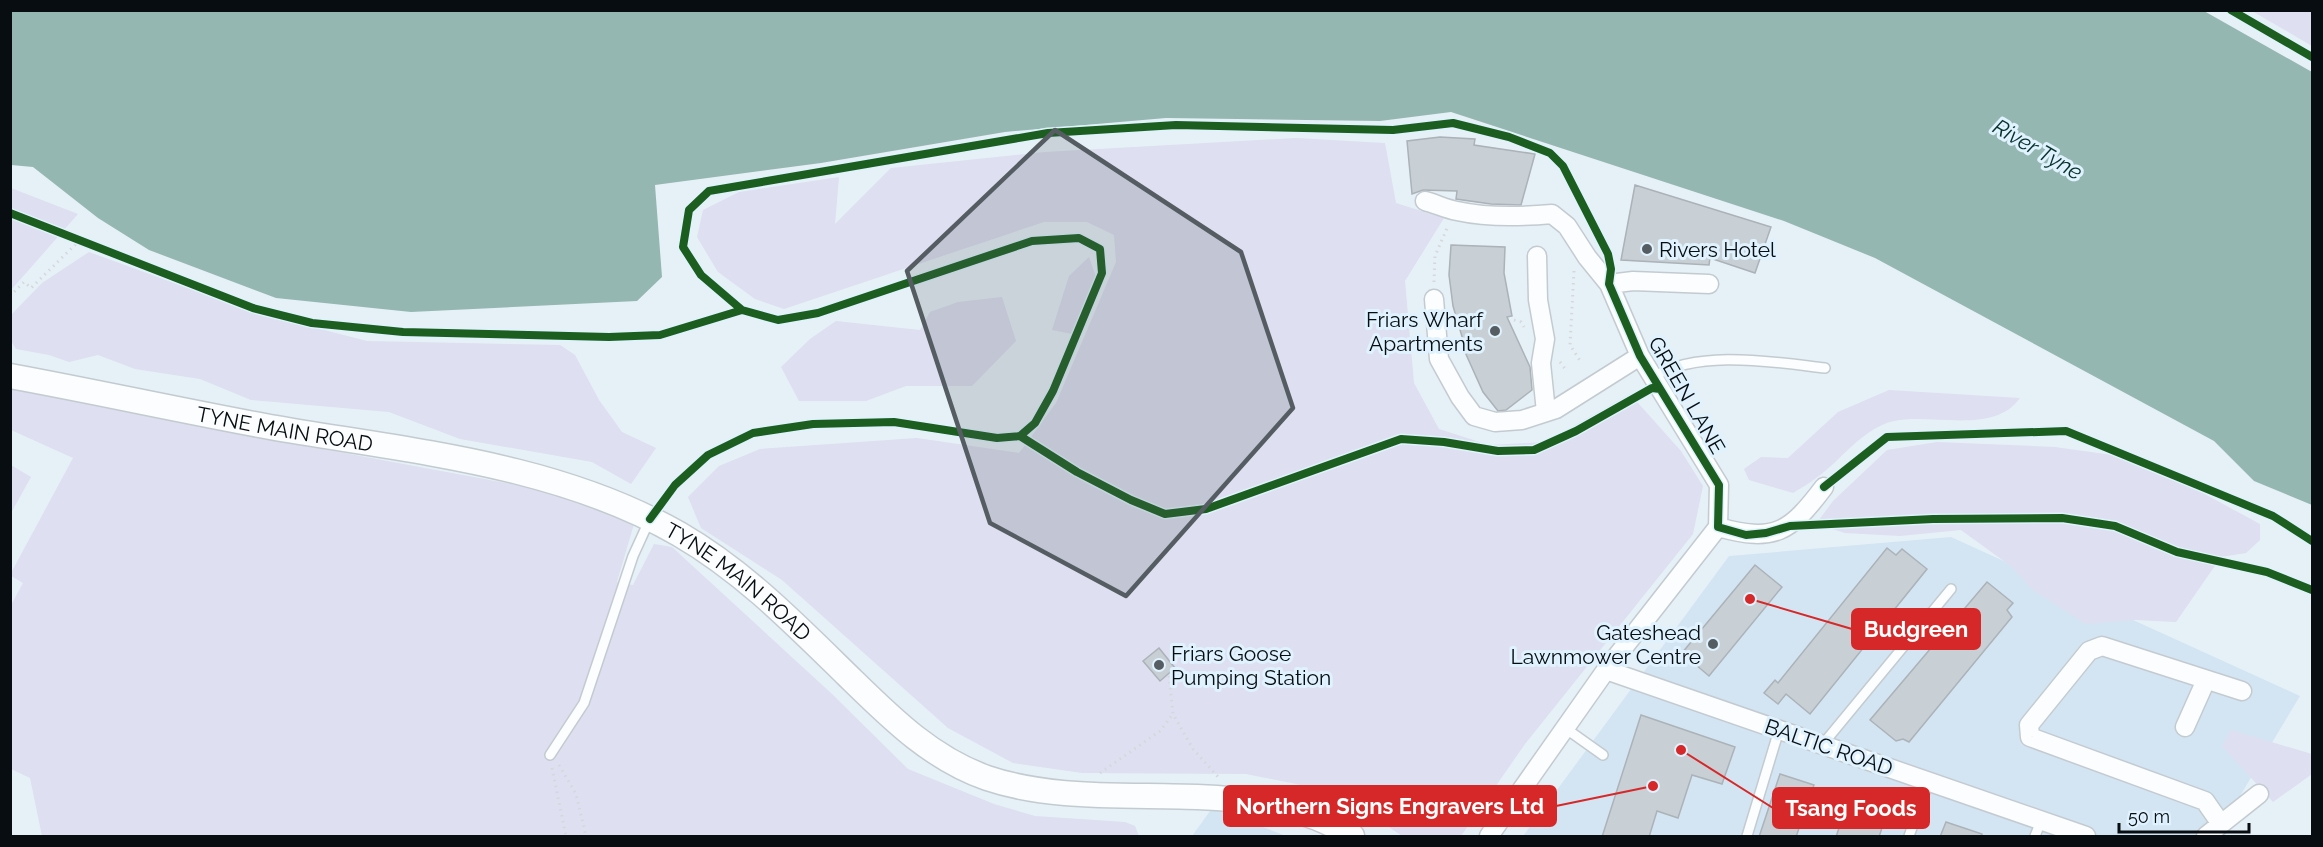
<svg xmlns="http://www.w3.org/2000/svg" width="2323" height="847" font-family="Raleway,sans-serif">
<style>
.built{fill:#d3e5f2}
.green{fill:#dedff0}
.water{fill:#95b7b1}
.building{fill:#c8cfd5;stroke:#abb2b8;stroke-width:1.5}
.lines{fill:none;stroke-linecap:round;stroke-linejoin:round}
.lane-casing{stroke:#c3cbd1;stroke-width:12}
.street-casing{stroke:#c3cbd1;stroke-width:21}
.secondary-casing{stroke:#c3cbd1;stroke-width:27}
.path{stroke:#d5d8da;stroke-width:3;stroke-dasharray:1.5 4.5;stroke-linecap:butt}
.lane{stroke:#fbfdfe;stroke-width:9}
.street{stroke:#fbfdfe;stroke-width:18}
.secondary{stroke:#fbfdfe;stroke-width:24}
.cycleway-casing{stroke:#dff2fe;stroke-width:11}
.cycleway{stroke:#1b5e20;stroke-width:8}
.marked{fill:#555d62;fill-opacity:0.2;stroke:#555d62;stroke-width:4.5;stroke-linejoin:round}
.poi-dot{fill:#555d62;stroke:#dff2fe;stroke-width:2}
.labels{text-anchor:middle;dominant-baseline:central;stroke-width:6;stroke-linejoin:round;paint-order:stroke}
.poi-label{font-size:21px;fill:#070d11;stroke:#dff2fe;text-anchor:start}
.street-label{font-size:21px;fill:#070d11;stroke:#dff2fe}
.water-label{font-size:22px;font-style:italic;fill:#053129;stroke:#dff2fe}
.leader{fill:none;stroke:#d62828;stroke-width:2}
.callout-dot{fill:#d62828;stroke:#dff2fe;stroke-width:2}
.callout{fill:#d62828;stroke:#d62828;stroke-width:2}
.callout-label{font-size:22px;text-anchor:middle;font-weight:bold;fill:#fff}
</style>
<rect width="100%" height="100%" fill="#e6f1f7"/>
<!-- built -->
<path class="built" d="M 1951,537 L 2300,696 L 2216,836 L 1523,836 L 1729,556 Z
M 1213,807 L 1286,836 L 1192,836 Z"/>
<!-- green -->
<path class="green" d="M 2252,11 L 2312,11 L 2312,46 Z
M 1296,138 L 1385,143 L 1396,203 L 1444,218 L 1405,281 L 1414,383 L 1439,429 L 1489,445 L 1545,442 L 1630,394 L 1681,451 L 1703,486 L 1693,534 L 1525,744 L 1461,836 L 1402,836 L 1374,817 L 1321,789 L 1246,774 L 1082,773 L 1013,763 L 948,728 L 782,580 L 701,528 L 688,497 L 719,466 L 760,449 L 917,438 L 1019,453 L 1056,403 L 1116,262 L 1114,235 L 1087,222 L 1044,222 L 784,309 L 755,299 L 718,272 L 697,237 L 703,210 L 739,192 L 839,177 L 835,224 L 891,168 L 1045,152 Z
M 11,188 L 78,214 L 11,290 L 10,290 Z
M 89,252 L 254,312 L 367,341 L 560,345 L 575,355 L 599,400 L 622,432 L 656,448 L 631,484 L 592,462 L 460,439 L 389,412 L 251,400 L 200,379 L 135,369 L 98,355 L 69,362 L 49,355 L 16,349 L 11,341 L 11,315 L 42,283 Z
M 1089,257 L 1096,277 L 1072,334 L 1052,330 L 1069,276 Z
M 1002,297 L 1016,341 L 972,386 L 906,386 L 866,401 L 799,401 L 781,367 L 810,339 L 836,321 L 920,330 L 930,312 L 958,302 Z
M 11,387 L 171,421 L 560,493 L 634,524 L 617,582 L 633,585 L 654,544 L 672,547 L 832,694 L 908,769 L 994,804 L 1035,816 L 1125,822 L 1135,826 L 1139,836 L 42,836 L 30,778 L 11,769 L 10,607 L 23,583 L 11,576 L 11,573 L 73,458 L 11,430 Z
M 1889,390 L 2020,398 C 1994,435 1933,413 1894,421 C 1862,428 1841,461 1816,478 C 1809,484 1800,488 1793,493 L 1749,480 L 1744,469 L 1761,457 L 1788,458 L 1838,412 Z
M 1937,442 L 2055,447 L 2112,455 L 2188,485 L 2260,524 L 2260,540 L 2246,553 L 2221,557 L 2176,622 L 2136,620 L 2086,624 L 2033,590 L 2012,567 L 1961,530 L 1900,536 L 1845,533 L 1816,524 L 1833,501 L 1887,450 Z
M 11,465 L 31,477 L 11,513 Z
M 2231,730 L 2312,754 L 2312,774 L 2273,802 L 2222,746 Z"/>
<!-- water -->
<path class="water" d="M 10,11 L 2204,11 L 2312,72 L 2312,505 L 2254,481 L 2214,441 L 1875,258 L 1784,221 L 1451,112 L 1380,121 L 1166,118 L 1005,132 L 821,163 L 655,185 L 662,277 L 637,301 L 411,312 L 276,298 L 149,250 L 98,218 L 33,167 L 11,165 Z"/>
<!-- building -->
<path class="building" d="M 1440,137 L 1475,139 L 1474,145 L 1535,154 L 1521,205 L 1491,204 L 1456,199 L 1457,191 L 1423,190 L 1412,194 L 1407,141 Z
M 1635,185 L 1771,227 L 1755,273 L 1710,258 L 1709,265 L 1621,260 Z
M 1451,245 L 1505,247 L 1504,273 L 1512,316 L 1507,317 L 1530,367 L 1532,390 L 1506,410 L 1498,411 L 1483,392 L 1460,341 L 1463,340 L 1453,306 L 1449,275 Z
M 1887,548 L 1896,555 L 1902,549 L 1927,569 L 1810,714 L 1786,694 L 1778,704 L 1764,693 L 1775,680 L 1778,683 Z
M 1755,565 L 1782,587 L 1709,676 L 1682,653 Z
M 1987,582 L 2013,603 L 2007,610 L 2012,617 L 1909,742 L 1903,739 L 1896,741 L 1870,720 Z
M 1159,648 L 1175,668 L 1160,681 L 1143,661 Z
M 1641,715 L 1735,747 L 1722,784 L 1692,775 L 1678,818 L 1657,811 L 1649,837 L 1602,837 Z
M 1780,774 L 1814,785 L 1796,837 L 1759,837 Z
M 1855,789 L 1891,800 L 1879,837 L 1836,837 L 1842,819 L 1845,819 Z
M 1946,822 L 1982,834 L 1982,837 L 1940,837 Z"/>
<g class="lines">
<!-- lane casing -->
<g class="lane-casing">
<path id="lane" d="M 1653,377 C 1699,349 1773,362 1825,368
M 1565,728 L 1603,755
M 1823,744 L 1951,589
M 550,755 L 584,703 L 633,556 L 649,521
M 1747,836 L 1779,730
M 1909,836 L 1929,781
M 2035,836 L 2041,821"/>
</g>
<!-- street casing -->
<g class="street-casing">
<path id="street" d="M 1425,201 C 1436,204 1446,209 1457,211 C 1489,218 1520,217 1552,214 L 1567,226 L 1587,257 L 1609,284 L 1640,356 L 1719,485 L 1718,527 L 1606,670 L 1489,836
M 1537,256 L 1538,300 L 1545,339 L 1541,363 L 1546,412
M 1609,284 L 1633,281 L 1709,284
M 1434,299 L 1439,359 L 1460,397 L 1474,416 L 1495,422 L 1522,420 L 1556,409 L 1640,356
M 1718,527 C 1775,543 1790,532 1824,487
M 1606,670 L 2086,836
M 2185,727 L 2206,680
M 2221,824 L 2205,801 L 2030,737 L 2029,725 L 2089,651 L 2102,646 L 2242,691
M 2206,836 L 2259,794"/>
</g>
<!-- secondary casing -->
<g class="secondary-casing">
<g id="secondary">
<path id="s1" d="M 10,376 C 97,392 183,411 270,427 C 407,451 555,463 679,534 C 743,571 794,623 847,675 C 889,716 930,758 987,778 C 1102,817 1250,769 1352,836"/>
</g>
</g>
<!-- path -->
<path class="path" d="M 1574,271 L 1570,345 L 1581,362
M 1434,282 L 1435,256 L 1448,226
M 10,296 L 24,282 L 31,288 L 79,241
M 1514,320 L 1521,322 L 1524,327
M 1560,362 L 1566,370
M 1169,676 L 1173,714 L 1193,749 L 1220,779
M 559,765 L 576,794 L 586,836
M 552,768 L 566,836
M 1100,773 L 1160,731 L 1173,714"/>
<!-- lane -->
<use href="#lane" class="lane"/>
<!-- street -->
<use href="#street" class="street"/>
<!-- secondary -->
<use href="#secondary" class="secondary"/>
<!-- cycleway casing -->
<g class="cycleway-casing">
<path id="cycleway" d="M 2231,10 L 2312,57
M 10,213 L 253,308 L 312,323 L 403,332 L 609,337 L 660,335 L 742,310
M 1020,436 L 1077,472 L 1131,500 L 1165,514 L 1206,509 L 1401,439 L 1444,442 L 1498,451 L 1534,450 L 1576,431 L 1652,388 L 1660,389
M 1824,487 L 1887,437 L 2066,431 L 2273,516 L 2312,541
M 650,519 L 675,485 L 708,455 L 753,433 L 813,424 L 894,422 L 997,438 L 1020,436 L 1035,423 L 1053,391 L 1102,273 L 1100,249 L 1079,238 L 1032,241 L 818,313 L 778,320 L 742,310 L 701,275 L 683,247 L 689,210 L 709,191 L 1048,133 L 1176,125 L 1393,130 L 1453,123 L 1509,137 L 1550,153 L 1563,166 L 1608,254 L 1611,269 L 1609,284 L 1640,356 L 1719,485 L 1718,527 L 1746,535 L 1766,533 L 1790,526 L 1933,519 L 2062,518 L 2115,526 L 2177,552 L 2267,572 L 2312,590"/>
</g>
<!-- cycleway -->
<use href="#cycleway" class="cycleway"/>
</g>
<!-- marked area -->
<path class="marked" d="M 1055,130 L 1241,252 L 1293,408 L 1126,596 L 990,523 L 907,271 Z"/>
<!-- markers -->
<g class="poi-dot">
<circle cx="1647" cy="249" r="6"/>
<circle cx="1495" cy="331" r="6"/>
<circle cx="1713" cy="644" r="6"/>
<circle cx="1159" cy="665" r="6"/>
</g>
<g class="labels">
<!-- poi labels -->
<g class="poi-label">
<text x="1659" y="249">Rivers Hotel</text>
<text x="1483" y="319" text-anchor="end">Friars Wharf<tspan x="1483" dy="24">Apartments</tspan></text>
<text x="1701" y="632" text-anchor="end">Gateshead<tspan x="1701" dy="24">Lawnmower Centre</tspan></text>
<text x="1171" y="653">Friars Goose<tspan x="1171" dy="24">Pumping Station</tspan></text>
</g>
<!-- street labels -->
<g class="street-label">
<text transform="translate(1687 395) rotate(60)">GREEN LANE</text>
<text stroke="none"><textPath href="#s1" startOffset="280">TYNE MAIN ROAD</textPath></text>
<text stroke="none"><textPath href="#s1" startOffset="766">TYNE MAIN ROAD</textPath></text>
<text transform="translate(1829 747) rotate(19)">BALTIC ROAD</text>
</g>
<!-- water labels -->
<g class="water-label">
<text transform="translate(2038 149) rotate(30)">River Tyne</text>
</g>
</g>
<!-- callouts -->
<path class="leader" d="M1750 599L1852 629M1653 786L1556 806M1681 750L1773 808"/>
<g class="callout-dot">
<circle cx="1750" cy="599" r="6"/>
<circle cx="1653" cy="786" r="6"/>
<circle cx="1681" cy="750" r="6"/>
</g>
<g class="callout">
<rect x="1852" y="609" width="128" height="40" rx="6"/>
<rect x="1224" y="786" width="332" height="40" rx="6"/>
<rect x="1773" y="788" width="156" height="40" rx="6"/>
</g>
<g class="callout-label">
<text x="1916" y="637">Budgreen</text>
<text x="1390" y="814">Northern Signs Engravers Ltd</text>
<text x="1851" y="816">Tsang Foods</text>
</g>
<!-- border -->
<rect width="2323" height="847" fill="none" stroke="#070d11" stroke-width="24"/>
<!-- scale -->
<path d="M2119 823v9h130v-9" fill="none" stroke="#070d11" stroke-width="3"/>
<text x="2128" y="823" font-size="18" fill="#070d11" stroke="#dff2fe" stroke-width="4.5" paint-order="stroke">50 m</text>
</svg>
